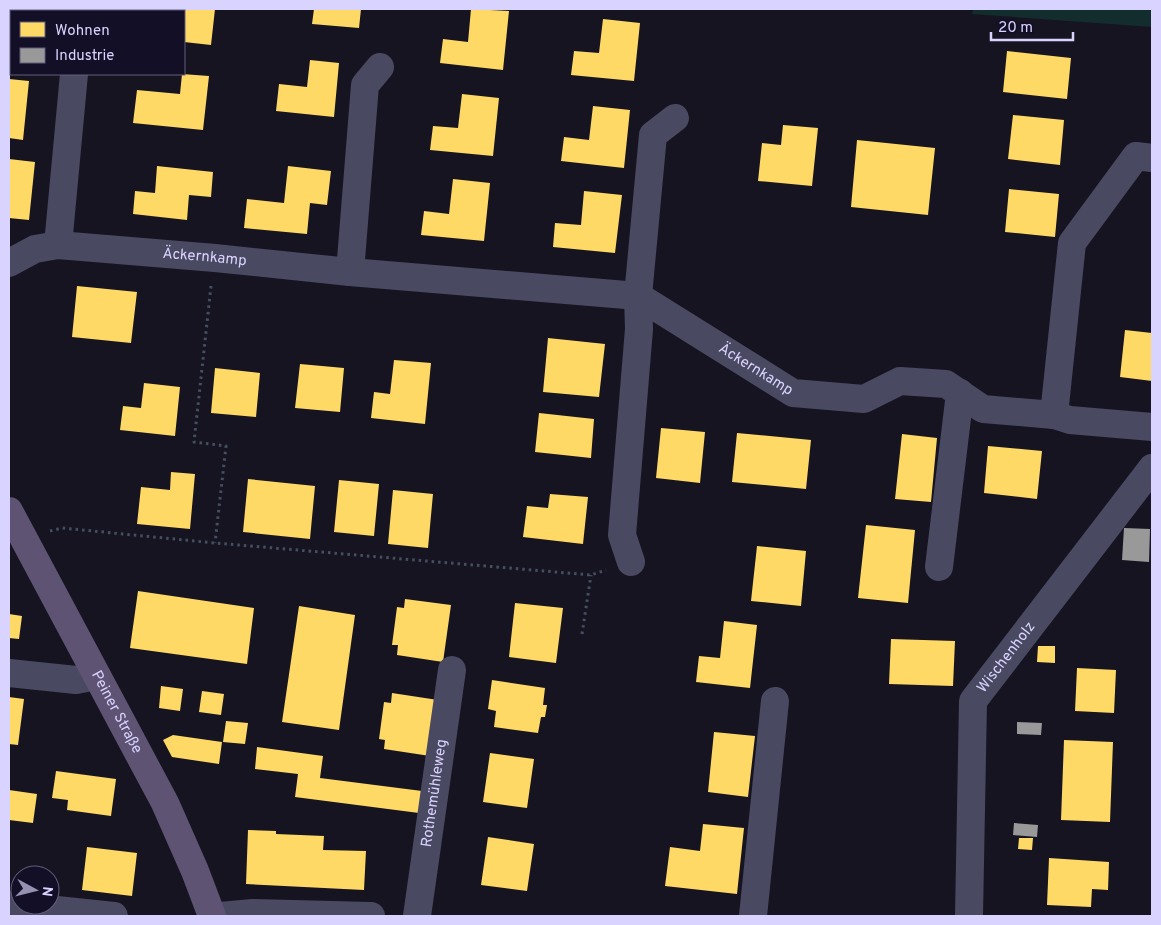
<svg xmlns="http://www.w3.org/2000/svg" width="1161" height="925" font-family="Overpass,sans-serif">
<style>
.green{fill:#132c2d}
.homes{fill:#ffd966}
.industry{fill:#999}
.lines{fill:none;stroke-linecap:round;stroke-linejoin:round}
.path{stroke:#44505f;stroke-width:3;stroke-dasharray:2.5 4;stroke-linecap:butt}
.minor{stroke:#4a4962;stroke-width:28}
.major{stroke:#5e5373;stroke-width:28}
.labels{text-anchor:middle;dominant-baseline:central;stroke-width:5;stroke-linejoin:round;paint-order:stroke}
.street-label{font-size:15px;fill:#d9d4ff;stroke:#130f26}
</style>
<rect width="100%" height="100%" fill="#161421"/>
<!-- green -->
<path class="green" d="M 973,9 L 1152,9 L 1152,27 L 972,14 Z"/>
<!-- homes -->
<path class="homes" d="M 9,9 L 32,9 L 32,11 L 11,11 L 11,15 L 9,15 Z
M 116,9 L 215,9 L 211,45 L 184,42 L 184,11 L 115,11 Z
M 314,9 L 361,9 L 359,28 L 312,24 Z
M 471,9 L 509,11 L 503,70 L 440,63 L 443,39 L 468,42 Z
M 603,19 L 640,23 L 634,81 L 571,75 L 574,51 L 599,53 Z
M 1007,51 L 1071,58 L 1067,99 L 1003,92 Z
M 310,60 L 339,63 L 334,117 L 276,111 L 279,84 L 307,87 Z
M 182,74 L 209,76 L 203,130 L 133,123 L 137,90 L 180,94 Z
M 9,79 L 29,81 L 23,140 L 9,138 Z
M 462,94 L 499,98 L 493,156 L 430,150 L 433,126 L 458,128 Z
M 593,106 L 630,110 L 624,168 L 561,161 L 564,137 L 589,140 Z
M 1013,115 L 1064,120 L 1060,165 L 1008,159 Z
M 783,125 L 818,128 L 812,186 L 758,181 L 762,143 L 781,145 Z
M 857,140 L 935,148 L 928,215 L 851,207 Z
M 9,159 L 35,162 L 29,220 L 9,218 Z
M 157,166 L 213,172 L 211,197 L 189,195 L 187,220 L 133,214 L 135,191 L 155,193 Z
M 288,166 L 331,171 L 327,205 L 310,203 L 307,234 L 244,228 L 247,199 L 284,203 Z
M 453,179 L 490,183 L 484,241 L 421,235 L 424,211 L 449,214 Z
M 1009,189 L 1059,194 L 1055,237 L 1005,232 Z
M 584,191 L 622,195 L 615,253 L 553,247 L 555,223 L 581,225 Z
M 77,286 L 137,292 L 131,343 L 72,337 Z
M 1125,330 L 1152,333 L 1152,381 L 1120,377 Z
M 548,338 L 605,344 L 599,397 L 543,392 Z
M 394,360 L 431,363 L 425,424 L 371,418 L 374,392 L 390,394 Z
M 300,364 L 344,368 L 340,412 L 295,408 Z
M 215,368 L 260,373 L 256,417 L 211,413 Z
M 144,383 L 180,387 L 175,436 L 120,430 L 123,406 L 141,408 Z
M 539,413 L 594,419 L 591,458 L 535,452 Z
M 661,428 L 705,432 L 700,483 L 656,478 Z
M 737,433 L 811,440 L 806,489 L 732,482 Z
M 902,434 L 937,438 L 931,502 L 895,499 Z
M 988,446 L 1042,451 L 1037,499 L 984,493 Z
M 171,472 L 195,474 L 190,529 L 137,524 L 141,487 L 170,490 Z
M 248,479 L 315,486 L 310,539 L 243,532 Z
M 339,480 L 379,484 L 374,536 L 334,532 Z
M 393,490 L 433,494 L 428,548 L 388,544 Z
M 550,494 L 588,497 L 583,544 L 523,537 L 527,506 L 548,508 Z
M 866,525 L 915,530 L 908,603 L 858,598 Z
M 757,546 L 806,551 L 801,606 L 751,601 Z
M 138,591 L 254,608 L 247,664 L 130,648 Z
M 405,599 L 451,605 L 443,662 L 397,655 L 398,645 L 392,645 L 397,607 L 404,608 Z
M 515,603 L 563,608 L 556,663 L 509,657 Z
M 299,606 L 355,615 L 339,730 L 282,722 Z
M 9,614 L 22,616 L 19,639 L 9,638 Z
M 724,621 L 757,625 L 750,688 L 696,682 L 699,656 L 720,658 Z
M 891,639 L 955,641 L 953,686 L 889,684 Z
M 1038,646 L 1055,646 L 1055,663 L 1037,662 Z
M 1077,668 L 1116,670 L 1114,713 L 1075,711 Z
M 492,680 L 545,688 L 543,705 L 547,705 L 545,717 L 541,717 L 538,733 L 494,727 L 496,711 L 488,709 Z
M 161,686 L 183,689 L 180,711 L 159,708 Z
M 202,691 L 224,694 L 221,715 L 199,712 Z
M 392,693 L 438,700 L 430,756 L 384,749 L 385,740 L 379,739 L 384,702 L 391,703 Z
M 9,697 L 24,699 L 18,745 L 9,744 Z
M 226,721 L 248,723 L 245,744 L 223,742 Z
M 714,732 L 755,736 L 748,797 L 708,792 Z
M 173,735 L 222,742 L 219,764 L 172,757 L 163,740 Z
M 1064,740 L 1113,742 L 1110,822 L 1061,820 Z
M 257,747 L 323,756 L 320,778 L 422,791 L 419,813 L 295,797 L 298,774 L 255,769 Z
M 490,753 L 534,759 L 527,808 L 483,802 Z
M 56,771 L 116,779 L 111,816 L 67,810 L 68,800 L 52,798 Z
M 9,790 L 37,794 L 33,823 L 9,820 Z
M 703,824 L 744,828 L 737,894 L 665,886 L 670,847 L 700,851 Z
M 248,830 L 276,831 L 276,834 L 324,836 L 323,850 L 366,851 L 364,890 L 246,884 Z
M 488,837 L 534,844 L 527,891 L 481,885 Z
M 1019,838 L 1033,838 L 1032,850 L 1018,849 Z
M 87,847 L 137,853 L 132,896 L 82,890 Z
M 1049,858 L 1109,862 L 1108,890 L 1092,889 L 1091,907 L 1047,905 Z"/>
<!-- industry -->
<path class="industry" d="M 1124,528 L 1150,529 L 1149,562 L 1122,560 Z
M 1017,722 L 1042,723 L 1041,735 L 1017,734 Z
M 1014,823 L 1038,825 L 1037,837 L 1013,835 Z"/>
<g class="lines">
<!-- path -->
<path class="path" d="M 211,286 L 194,442 L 226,446 L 215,543
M 50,531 L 62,528 L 215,543 L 591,575 L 606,570
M 582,634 L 591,575"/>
<!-- minor -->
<g class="minor">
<path d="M 58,245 L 74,74"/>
<path id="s1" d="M 9,263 L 35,249 L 58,245 L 215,258 L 350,272 L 638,296 L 793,393 L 864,399 L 900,381 L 946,384 L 983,409 L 1054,415 L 1070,420 L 1152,427"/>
<path d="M 350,272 L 365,85 L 380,67"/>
<path d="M 1054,415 L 1072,243 L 1136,156 L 1152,158"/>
<path d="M 631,562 L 622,535 L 639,329 L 638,296 L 653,135 L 675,118"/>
<path d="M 939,567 L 960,393"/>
<path d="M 9,673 L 76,680 L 97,676"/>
<path d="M 9,905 L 114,916"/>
<path d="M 220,916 L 253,913 L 371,916"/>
<path id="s2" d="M 417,916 L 452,670"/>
<path d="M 753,916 L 775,701"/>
<path id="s3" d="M 969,916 L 973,701 L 1152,468"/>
</g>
<!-- major -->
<path class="major" id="s4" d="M 9,511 L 165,803 L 195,871 L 212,916"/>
</g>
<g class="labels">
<!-- street labels -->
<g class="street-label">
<text stroke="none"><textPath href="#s1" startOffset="200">Äckernkamp</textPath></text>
<text stroke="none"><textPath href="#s1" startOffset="774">Äckernkamp</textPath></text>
<text stroke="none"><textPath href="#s3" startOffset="270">Wischenholz</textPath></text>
<text stroke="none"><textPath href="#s4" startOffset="228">Peiner Straße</textPath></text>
<text stroke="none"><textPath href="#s2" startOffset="124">Rothemühleweg</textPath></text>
</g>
</g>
<!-- border -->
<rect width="1161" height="925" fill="none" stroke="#d9d4ff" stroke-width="20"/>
<!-- legend -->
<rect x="10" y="10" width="175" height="65" fill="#130f26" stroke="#625e7d"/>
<rect x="20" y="22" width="25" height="15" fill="#ffd966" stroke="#625e7d"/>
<text x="55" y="35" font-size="15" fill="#d9d4ff">Wohnen</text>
<rect x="20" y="48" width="25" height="15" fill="#999999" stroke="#625e7d"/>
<text x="55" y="60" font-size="15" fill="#d9d4ff">Industrie</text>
<!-- north arrow -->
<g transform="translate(35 890) rotate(97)"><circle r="24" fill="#130f26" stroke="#625e7d"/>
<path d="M0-4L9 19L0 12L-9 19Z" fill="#9591b1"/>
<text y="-8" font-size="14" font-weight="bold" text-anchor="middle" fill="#d9d4ff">N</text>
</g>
<!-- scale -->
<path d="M991 32v8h82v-8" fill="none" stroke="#d9d4ff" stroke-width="2.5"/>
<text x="998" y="32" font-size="15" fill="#d9d4ff" stroke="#130f26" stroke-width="4" paint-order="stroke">20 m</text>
</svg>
